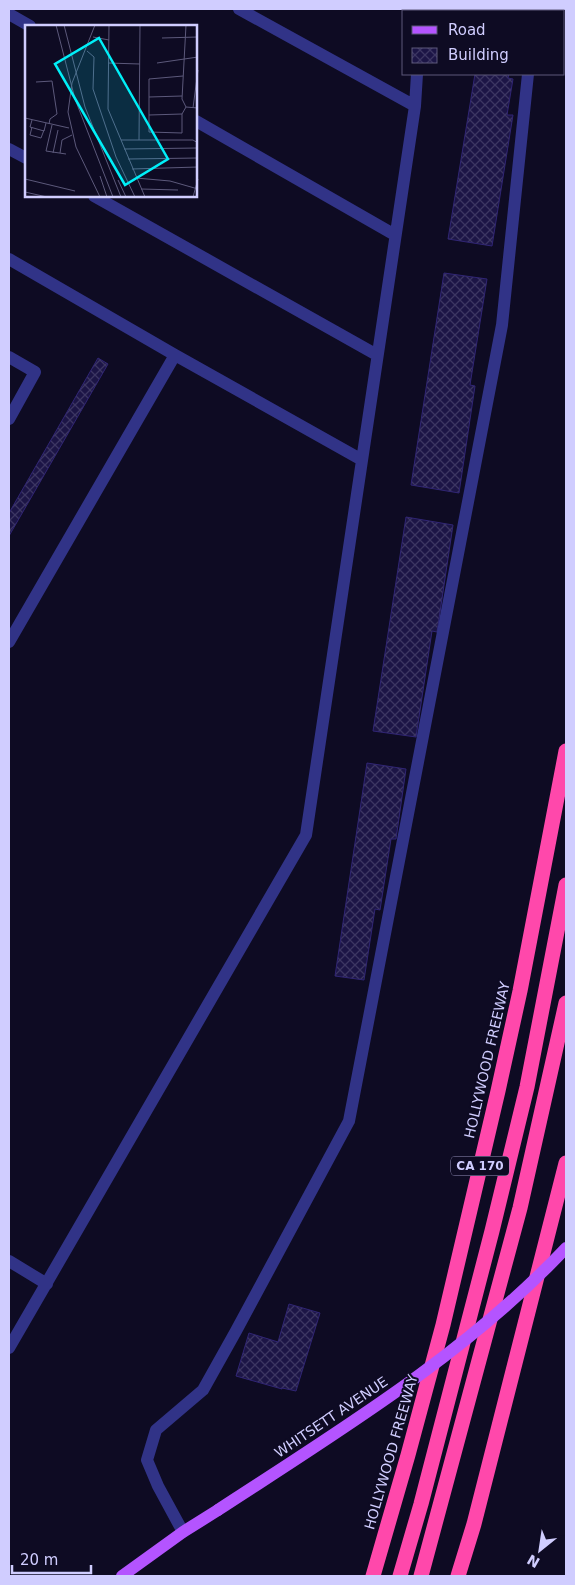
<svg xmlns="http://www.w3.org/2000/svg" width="575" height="1585" font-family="'DejaVu Sans',sans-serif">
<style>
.building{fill:url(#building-cross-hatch);stroke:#302574}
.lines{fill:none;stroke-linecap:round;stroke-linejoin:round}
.minor{stroke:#313387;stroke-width:12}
.major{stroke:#b454ff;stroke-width:12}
.highway{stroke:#ff48ab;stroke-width:15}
.major-bridge{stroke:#b454ff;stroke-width:12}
.labels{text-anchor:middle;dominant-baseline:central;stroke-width:4;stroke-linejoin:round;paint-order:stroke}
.shield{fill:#0e0b23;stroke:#9693bd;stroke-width:1}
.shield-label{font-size:12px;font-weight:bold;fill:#d0cdff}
.street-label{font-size:14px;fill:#d0cdff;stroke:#0e0b23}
.inset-road{fill:none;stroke:#5c597b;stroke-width:1}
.view{fill:#00eff8;fill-opacity:0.15;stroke:#00eff8;stroke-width:2.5}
.inset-edge{fill:none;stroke:#d0cdff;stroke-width:2.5}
</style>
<defs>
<pattern id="building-cross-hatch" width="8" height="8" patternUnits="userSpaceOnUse" patternTransform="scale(1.25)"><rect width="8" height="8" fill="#1c1546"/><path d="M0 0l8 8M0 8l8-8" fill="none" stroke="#3c3662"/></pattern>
</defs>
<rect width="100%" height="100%" fill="#0e0b23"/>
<!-- building -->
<path class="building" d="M 475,74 L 509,74 L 508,78 L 513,79 L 507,115 L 513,115 L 492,246 L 448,239 Z
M 444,273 L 487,279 L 470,385 L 475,386 L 459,493 L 411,485 Z
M 98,358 L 108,364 L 9,536 L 9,513 Z
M 406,517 L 453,525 L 437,632 L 432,631 L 416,737 L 373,731 Z
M 367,763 L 406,769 L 396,839 L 391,839 L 380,910 L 375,909 L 364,980 L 335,976 Z
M 289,1304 L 320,1313 L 296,1391 L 282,1388 L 282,1389 L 236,1376 L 249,1333 L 278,1342 Z"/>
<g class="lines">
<!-- minor -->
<path class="minor" d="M 239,9 L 415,106
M 422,11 L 422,9
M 535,11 L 535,9
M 9,14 L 30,26
M 196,121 L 395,235
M 9,149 L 26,158
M 94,196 L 377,355
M 9,259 L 175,355 L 362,460
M 9,357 L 35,372 L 9,419
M 9,642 L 175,355
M 9,1261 L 47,1284
M 9,1348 L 306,835 L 415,106 L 417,74
M 183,1532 L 158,1486 L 147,1460 L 156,1430 L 203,1390 L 236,1331 L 349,1121 L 502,325 L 528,74"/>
<!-- major -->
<path class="major" d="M 122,1576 L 183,1532 L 218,1510"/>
<!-- highway -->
<path class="highway" d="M 373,1576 L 408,1455 L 443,1325 L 498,1091 L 520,991 L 566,751
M 400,1576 L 421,1504 L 492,1231 L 527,1087 L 566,885
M 421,1576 L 520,1208 L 566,1003
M 458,1576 L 474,1524 L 566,1163"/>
<!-- major-bridge -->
<path class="major-bridge" d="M 218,1510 C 339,1431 466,1354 566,1248"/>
</g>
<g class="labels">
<!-- shield labels -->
<rect class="shield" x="451" y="1156.5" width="58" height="19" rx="4"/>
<g class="shield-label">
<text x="480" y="1166">CA 170</text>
</g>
<!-- street labels -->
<g class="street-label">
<text transform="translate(487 1060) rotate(-77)">HOLLYWOOD FREEWAY</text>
<text transform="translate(331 1417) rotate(-34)">WHITSETT AVENUE</text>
<text transform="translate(391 1452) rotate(-74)">HOLLYWOOD FREEWAY</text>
</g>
</g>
<!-- overview -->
<g transform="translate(25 25)">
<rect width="172" height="172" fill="#0e0b23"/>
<path class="inset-road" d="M 31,0 L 50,74 L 88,172M 39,0 L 60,82 L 96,172M 70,0 L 47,58 L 43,87 L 51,122 L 75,172M 84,0 L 83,84 L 120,172M 161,0 L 157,74 L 161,82 L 173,83M 68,12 L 84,15M 137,13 L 173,12M 62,26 L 69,32 L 68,64 L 91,132 L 110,172M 83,38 L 115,39M 132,38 L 173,32M 158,51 L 124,54 L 124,107 L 157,108 L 157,89 L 161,82M 11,57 L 27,56 L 32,89 L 25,94 L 24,99M 124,72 L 157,71M 168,83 L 173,45M 124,90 L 157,89M 0,93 L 44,103M 7,95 L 5,102 L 19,106 L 21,98M 27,100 L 21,126 L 41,129M 7,102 L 5,110 L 16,113 L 19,105M 96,115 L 168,115 L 173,118M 114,115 L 115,0M 99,124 L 173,123M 28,128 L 33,105M 35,128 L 37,115 L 47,110M 103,134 L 173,133M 107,144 L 173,142M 75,151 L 82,172M 111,153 L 145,156 L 173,164M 0,154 L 50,166M 93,155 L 101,172M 116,164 L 153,165M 0,167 L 22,172M 168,172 L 173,154"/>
<path class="view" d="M 74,13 L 143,134 L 100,160 L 30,39 Z"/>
<rect width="172" height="172" class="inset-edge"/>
</g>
<!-- border -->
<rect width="575" height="1585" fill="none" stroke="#d0cdff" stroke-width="20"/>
<!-- legend -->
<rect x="402" y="10" width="162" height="65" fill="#0e0b23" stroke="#5c597b"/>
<rect x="412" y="26" width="25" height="8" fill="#b454ff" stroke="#5c597b"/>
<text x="448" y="35" font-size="15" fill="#d0cdff">Road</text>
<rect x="412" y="48" width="25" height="15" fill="url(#building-cross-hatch)" stroke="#5c597b"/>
<text x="448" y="60" font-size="15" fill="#d0cdff">Building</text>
<!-- north arrow -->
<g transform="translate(540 1550) rotate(210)" stroke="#0e0b23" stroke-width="4" paint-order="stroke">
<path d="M0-4L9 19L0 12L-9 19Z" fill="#d0cdff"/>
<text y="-8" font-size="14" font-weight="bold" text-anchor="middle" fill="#d0cdff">N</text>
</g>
<!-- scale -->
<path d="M12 1565v8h79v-8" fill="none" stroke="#d0cdff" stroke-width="2.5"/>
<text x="20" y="1565" font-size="15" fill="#d0cdff" stroke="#0e0b23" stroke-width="4" paint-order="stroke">20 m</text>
</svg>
